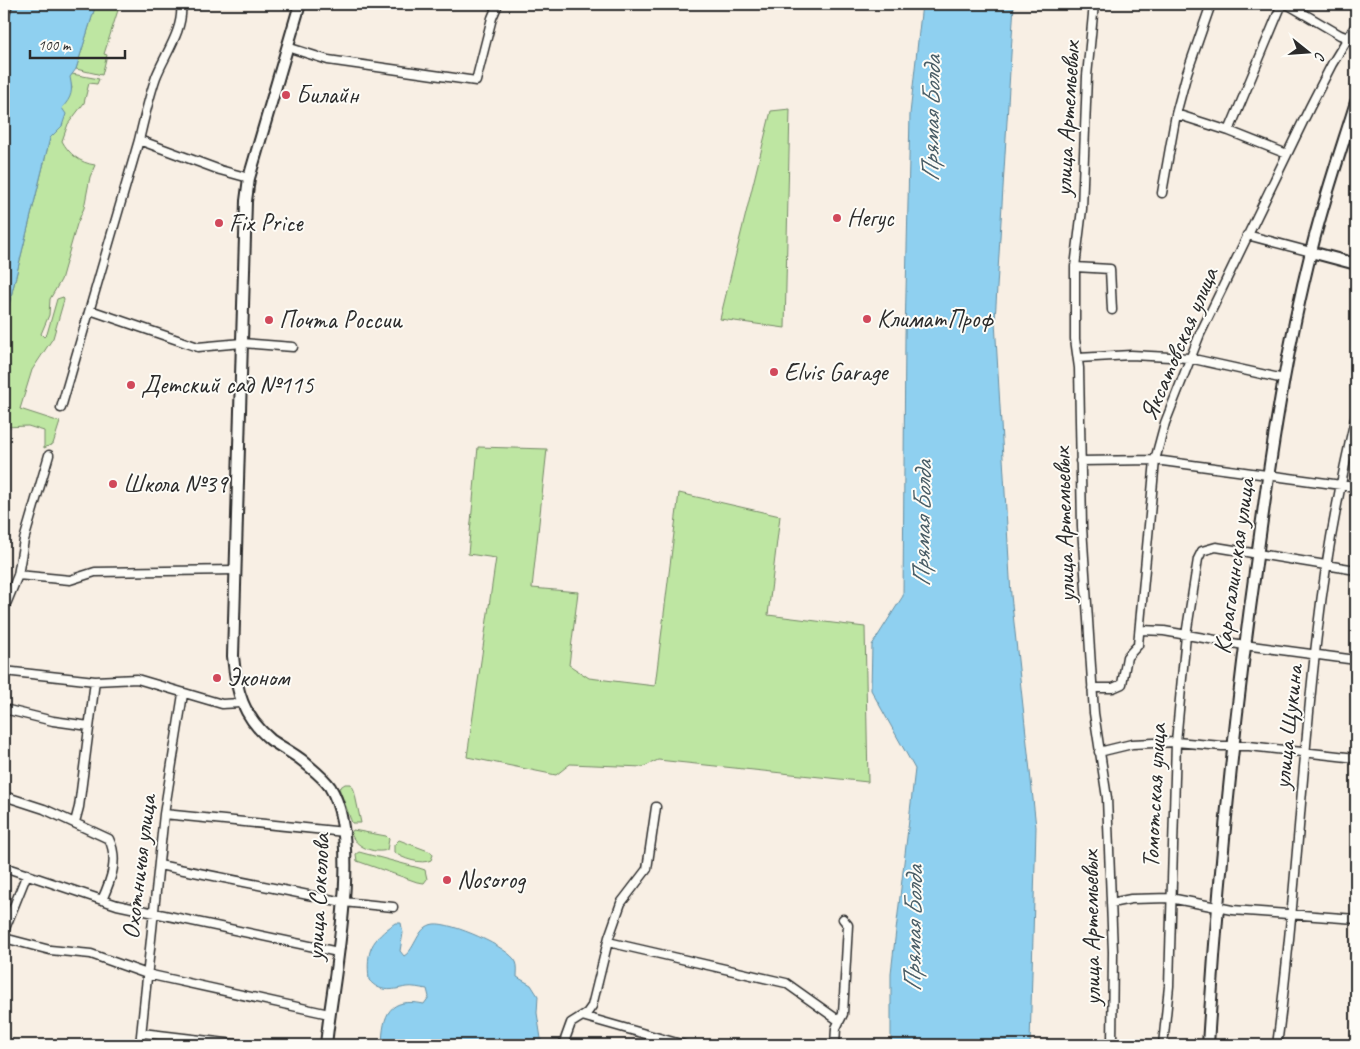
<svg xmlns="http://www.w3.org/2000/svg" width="1360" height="1049" font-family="Caveat,sans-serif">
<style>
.green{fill:#bee6a2;stroke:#748866}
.water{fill:#8fd0f0;stroke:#678ea1}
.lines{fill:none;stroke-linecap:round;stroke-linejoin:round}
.street-casing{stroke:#2b2b2b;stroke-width:11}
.secondary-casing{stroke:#2b2b2b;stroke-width:14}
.street{stroke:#fdfcf7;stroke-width:8}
.secondary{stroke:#fdfcf7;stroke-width:10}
.poi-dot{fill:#d1495b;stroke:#fdfcf7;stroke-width:2}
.labels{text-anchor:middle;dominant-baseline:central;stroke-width:4;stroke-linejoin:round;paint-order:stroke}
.poi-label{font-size:25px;fill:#2b2b2b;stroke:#fdfcf7;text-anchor:start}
.street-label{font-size:25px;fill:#2b2b2b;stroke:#fdfcf7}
.water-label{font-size:26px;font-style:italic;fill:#495d66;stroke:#fdfcf7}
</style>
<rect width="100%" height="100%" fill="#f8efe4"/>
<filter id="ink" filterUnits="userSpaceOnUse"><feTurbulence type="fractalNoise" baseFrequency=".02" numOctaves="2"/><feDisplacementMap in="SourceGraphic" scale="10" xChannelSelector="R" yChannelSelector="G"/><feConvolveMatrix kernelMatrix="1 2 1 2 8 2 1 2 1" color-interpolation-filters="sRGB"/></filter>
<g filter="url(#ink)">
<!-- green -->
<path class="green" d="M 96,4 L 123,4 L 119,7 L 104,54 L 107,55 L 102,75 L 76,69 Z
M 72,74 L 99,79 L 97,84 L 89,83 L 84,103 L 68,124 L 62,141 C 69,154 80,163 95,165 L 90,177 L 84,208 L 77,224 L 61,280 L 50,299 L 49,315 L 41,334 L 44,337 L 47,334 L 57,299 L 63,297 L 64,300 L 53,338 L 32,370 L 20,409 L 60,422 L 53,444 L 44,448 L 44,431 L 28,426 L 4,427 L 4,325 L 50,138 L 62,126 L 62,108 L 72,88 L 69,77 Z
M 790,109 L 785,328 L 720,319 L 771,111 Z
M 478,447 L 547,449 L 532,588 L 578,592 L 569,665 L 589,678 L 655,686 L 679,493 L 780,516 L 768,615 L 865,627 L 868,782 L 658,760 L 643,767 L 570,764 L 556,775 L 467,757 L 496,558 L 468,554 Z
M 345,784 L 351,784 L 354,790 L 361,823 L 352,823 L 339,788 Z
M 353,830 L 386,836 L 389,839 L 387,850 C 374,854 355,847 351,833 Z
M 399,840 L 431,852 L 433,855 L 431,860 C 422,865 402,859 394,852 L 394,845 Z
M 359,852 L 419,868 L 425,870 L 427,879 L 424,883 L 417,882 L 357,861 L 356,854 Z"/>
<!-- water -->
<path class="water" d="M 4,4 L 96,4 L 76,69 L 70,77 C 73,91 72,97 62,108 L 66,114 L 62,126 L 50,138 L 4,325 Z
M 922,4 L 1014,4 L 995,321 L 1011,595 L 1036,827 L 1030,1045 L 891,1045 L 891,973 L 915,769 L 871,690 L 872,645 L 903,596 L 905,336 L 910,114 Z
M 395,923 L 401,923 L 403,933 L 400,951 L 404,956 C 416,949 417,926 434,924 C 451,922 509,947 516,962 C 518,966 517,972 517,977 L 531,985 L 538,996 L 537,1013 L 542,1045 L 382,1045 C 383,1014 389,997 424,1004 L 429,997 L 427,989 C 420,988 413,986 406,987 C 392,990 380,993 369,980 C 366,949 371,941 395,923 Z"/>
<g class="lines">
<!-- street casing -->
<g class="street-casing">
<path id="street" d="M 1094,4 L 1087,76 L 1082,209 L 1075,267 L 1075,339 L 1079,368 L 1082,527 L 1094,713 L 1107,798 L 1113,952 L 1112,1045
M 1287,4 L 1340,35 L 1356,41
M 4,17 L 8,4
M 287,47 L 328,60 L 476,81 L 492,18 L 498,4
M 1176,114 L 1229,131 L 1287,154
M 1229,131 L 1282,4
M 139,140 C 144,119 149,97 156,77 C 165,54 184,30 181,4
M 1162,193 L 1176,114 L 1187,73 L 1211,4
M 1247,235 L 1311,252
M 1075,267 L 1110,269 L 1112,310
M 90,310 L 198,347 L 242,343 L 293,347
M 1078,358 L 1131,355 L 1189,358 L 1284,379
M 61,408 L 139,140 L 220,170 L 249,178
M 1080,461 L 1155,460 L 1356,487
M 18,575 L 70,580 L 95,572 L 236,570
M 4,609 L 18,575 L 24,540 L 49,455
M 1141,630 L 1164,631 L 1244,645 L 1356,660
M 4,671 L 95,681 L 137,679 L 222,704 L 241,703
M 1092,688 L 1113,688 L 1122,684 L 1127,657 L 1138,645 L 1155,460 L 1165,423 L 1200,334 L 1310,107 L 1332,64 L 1356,25
M 4,709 L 53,721 L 89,726
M 1099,752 L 1132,744 L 1176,742 L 1222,746 L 1249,746 L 1356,758
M 4,796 L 44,809 L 109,839 C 119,860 111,880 102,900
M 164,814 L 345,832
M 75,822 L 79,807 L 95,681
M 159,865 L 343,902 L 393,907
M 4,867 L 117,905 L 338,952
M 1111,903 L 1131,899 L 1170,898 L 1232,910 L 1356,919
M 4,931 L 27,874
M 4,938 L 50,950 L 91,954 L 147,974 L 329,1014
M 608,942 L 786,983 L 838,1020
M 582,1016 L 684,1045
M 142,1033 L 243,1045
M 140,1045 L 164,814 L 183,694
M 563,1045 L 571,1023 L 587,1013 L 592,1006 L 609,937 L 621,903 L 647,869 L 656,807
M 835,1045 L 836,1028 L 843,1014 L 848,925 L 843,919
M 1163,1045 L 1169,986 L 1176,742 L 1186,635 L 1198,559 L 1202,551 L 1216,547 L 1356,570
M 1277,1045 C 1296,906 1301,766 1318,627 C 1326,556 1340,484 1356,415"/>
</g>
<!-- secondary casing -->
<g class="secondary-casing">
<path id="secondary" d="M 300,4 L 249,178 L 246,201 L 233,656 C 236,691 243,717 271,740 C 281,747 293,753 303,761 C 312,769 323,777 330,787 C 364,841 332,981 326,1045
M 1311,252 L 1356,264
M 1208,1045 C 1218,882 1234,719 1257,557 C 1271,451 1287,344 1314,240 C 1326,193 1342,147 1356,102"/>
</g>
<!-- street -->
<use href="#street" class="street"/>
<!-- secondary -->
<use href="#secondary" class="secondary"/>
</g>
</g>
<!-- markers -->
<g class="poi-dot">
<circle cx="286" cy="95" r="5"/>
<circle cx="837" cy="218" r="5"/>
<circle cx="219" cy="223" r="5"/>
<circle cx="867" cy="319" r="5"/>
<circle cx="269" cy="320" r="5"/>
<circle cx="774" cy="372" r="5"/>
<circle cx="131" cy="385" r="5"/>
<circle cx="113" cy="484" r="5"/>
<circle cx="217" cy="678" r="5"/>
<circle cx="447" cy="880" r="5"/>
</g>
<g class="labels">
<!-- poi labels -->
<g class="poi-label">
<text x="296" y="95">Билайн</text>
<text x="847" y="218">Негус</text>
<text x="229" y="223">Fix Price</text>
<text x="877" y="319">КлиматПроф</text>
<text x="279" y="320">Почта России</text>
<text x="784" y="372">Elvis Garage</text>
<text x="141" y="385">Детский сад №115</text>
<text x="123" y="484">Школа №39</text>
<text x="227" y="678">Эконом</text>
<text x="457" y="880">Nosorog</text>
</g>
<!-- street labels -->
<g class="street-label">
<text transform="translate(1067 119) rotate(-87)">улица Артемьевых</text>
<text transform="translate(1179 344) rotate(-67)">Яксатовская улица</text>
<text transform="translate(1064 525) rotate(-92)">улица Артемьевых</text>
<text transform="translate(1234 566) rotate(-82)">Карагалинская улица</text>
<text transform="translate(1288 727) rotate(-84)">улица Щукина</text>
<text transform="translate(1154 796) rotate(-87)">Томотская улица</text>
<text transform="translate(139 867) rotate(-83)">Охотничья улица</text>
<text transform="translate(318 897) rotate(-87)">улица Соколова</text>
<text transform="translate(1091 928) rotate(-91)">улица Артемьевых</text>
</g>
<!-- water labels -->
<g class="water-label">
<text transform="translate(931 119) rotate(-89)">Прямая Болда</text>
<text transform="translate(922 524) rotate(-89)">Прямая Болда</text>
<text transform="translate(913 929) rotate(-89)">Прямая Болда</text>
</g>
</g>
<!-- margin -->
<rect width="1360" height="1049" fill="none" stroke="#fdfcf7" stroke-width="20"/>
<rect x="10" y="10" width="1340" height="1029" fill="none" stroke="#2b2b2b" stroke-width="2" filter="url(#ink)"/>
<!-- north arrow -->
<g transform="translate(1308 52) rotate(107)" stroke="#fdfcf7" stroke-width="4" paint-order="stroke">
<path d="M0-4L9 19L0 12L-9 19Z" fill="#2b2b2b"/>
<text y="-8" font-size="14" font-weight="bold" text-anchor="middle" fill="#2b2b2b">С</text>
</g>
<!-- scale -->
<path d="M30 50v8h95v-8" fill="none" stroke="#2b2b2b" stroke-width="2.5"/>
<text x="38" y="50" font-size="15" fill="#2b2b2b" stroke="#fdfcf7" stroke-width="4" paint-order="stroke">100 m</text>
</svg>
